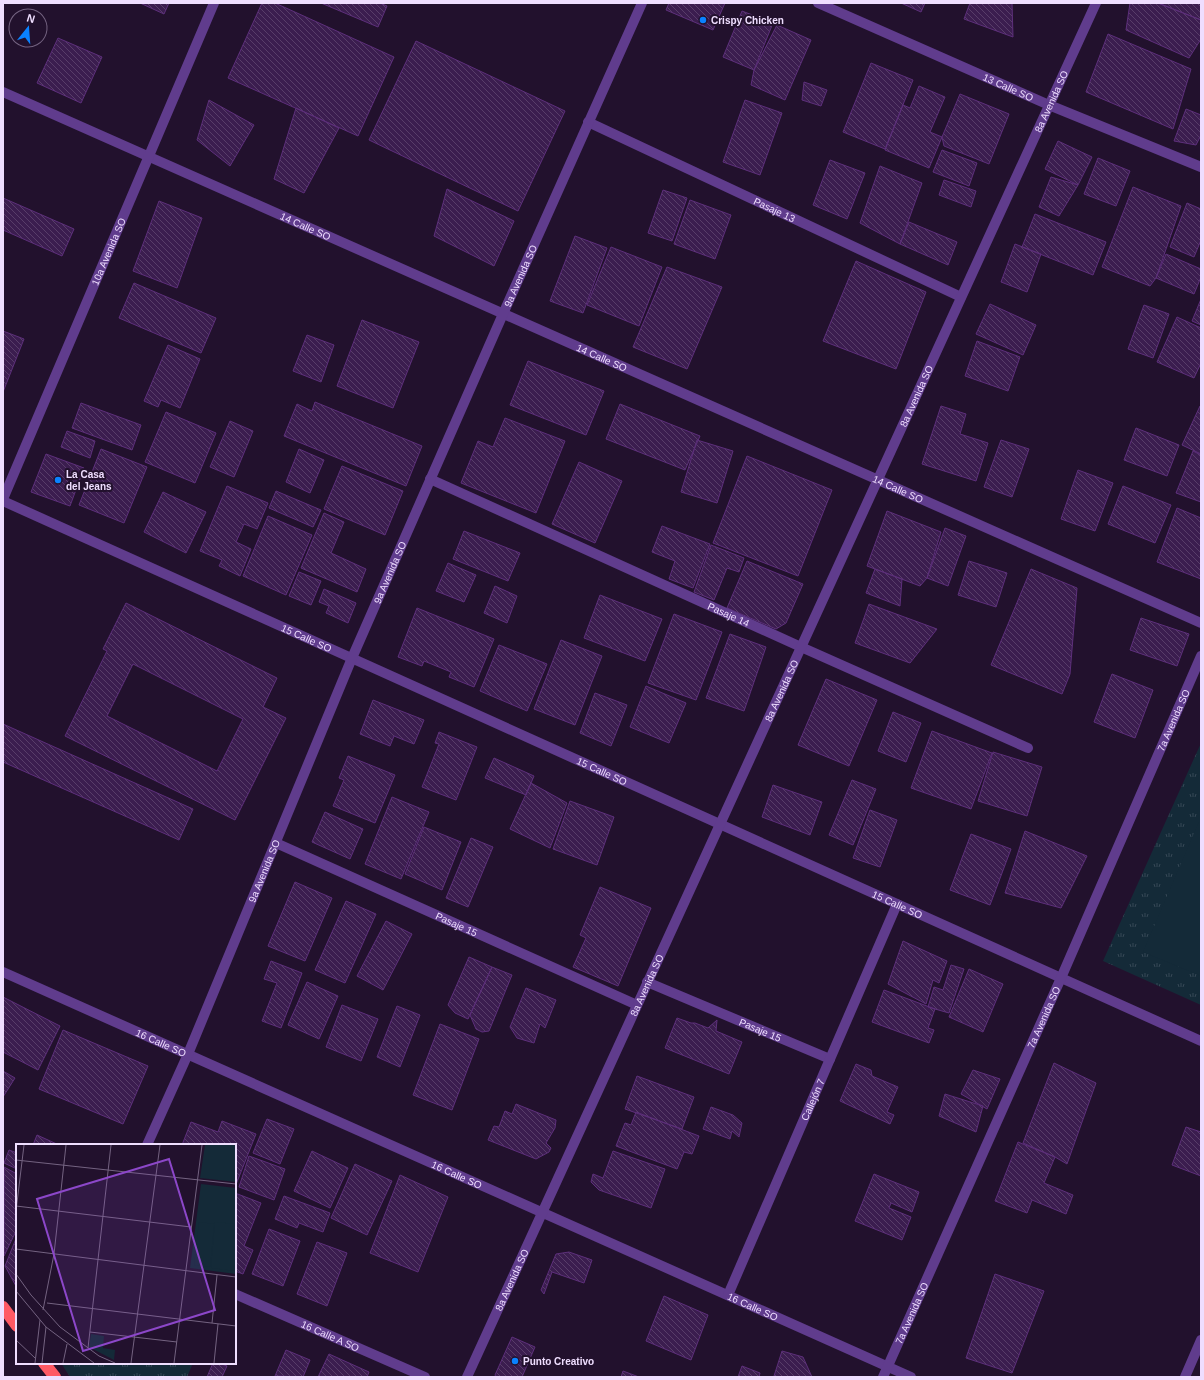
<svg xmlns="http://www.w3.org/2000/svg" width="1204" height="1380" font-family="Helvetica,sans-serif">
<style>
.grass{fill:url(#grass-tufts)}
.pitch{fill:#142a38}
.building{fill:url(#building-back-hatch);stroke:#5d2f7b;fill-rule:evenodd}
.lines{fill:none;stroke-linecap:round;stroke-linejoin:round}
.minor{stroke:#603c8d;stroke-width:10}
.highway{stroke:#ff5964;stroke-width:12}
.poi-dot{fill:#0a82ff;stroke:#22112d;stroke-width:1.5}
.labels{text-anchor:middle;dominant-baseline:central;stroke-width:4;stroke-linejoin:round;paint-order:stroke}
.poi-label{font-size:10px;font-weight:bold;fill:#efdeff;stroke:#22112d;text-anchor:start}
.street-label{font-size:10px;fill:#efdeff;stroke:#22112d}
.inset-road{fill:none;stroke:#746381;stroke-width:1}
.view{fill:#8c47c9;fill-opacity:0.15;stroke:#8c47c9;stroke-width:2}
.inset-edge{fill:none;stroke:#efdeff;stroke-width:2}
</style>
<defs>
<pattern id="grass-tufts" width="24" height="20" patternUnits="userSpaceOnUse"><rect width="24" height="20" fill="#142a38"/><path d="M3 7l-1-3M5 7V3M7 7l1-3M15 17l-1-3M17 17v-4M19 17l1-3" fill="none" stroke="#364856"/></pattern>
<pattern id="building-back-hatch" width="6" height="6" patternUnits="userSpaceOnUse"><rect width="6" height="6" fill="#3b1d4f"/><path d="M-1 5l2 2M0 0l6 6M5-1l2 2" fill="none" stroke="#583d69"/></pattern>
</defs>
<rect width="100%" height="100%" fill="#22112d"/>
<!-- grass -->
<path class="grass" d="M 1201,743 L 1201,1005 L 1103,961 Z
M 61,1363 L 193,1363 L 187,1377 L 70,1377 Z"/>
<!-- pitch -->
<path class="pitch" d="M 1201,817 L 1201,976 L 1143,952 Z"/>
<!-- building -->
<path class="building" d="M 140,3 L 169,3 L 164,14 Z
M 262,3 L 275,3 L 394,57 L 358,136 L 228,78 Z
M 321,3 L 380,3 L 387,6 L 378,27 Z
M 669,3 L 725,3 L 713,30 L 666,10 Z
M 901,3 L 925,3 L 921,12 Z
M 970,3 L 1012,3 L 1013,37 L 964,19 Z
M 1130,3 L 1158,3 L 1201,20 L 1201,39 L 1189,58 L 1126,30 Z
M 1158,3 L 1201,3 L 1201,20 Z
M 742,11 L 773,23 L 754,70 L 723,57 Z
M 777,25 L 811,40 L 785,100 L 751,85 L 754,70 Z
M 1108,34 L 1191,69 L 1173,129 L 1086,92 Z
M 58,38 L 102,57 L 81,103 L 37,83 Z
M 416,41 L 565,111 L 518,211 L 369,140 Z
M 871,63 L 913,80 L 885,149 L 843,132 Z
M 804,82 L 827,90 L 821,106 L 802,100 Z
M 919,86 L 945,97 L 930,132 L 942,137 L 929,168 L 885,150 L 903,105 L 910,108 Z
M 960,94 L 1009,114 L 989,164 L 944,146 L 942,137 Z
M 209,100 L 254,125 L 230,166 L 197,140 Z
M 745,100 L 782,113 L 760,175 L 723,162 Z
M 296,108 L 339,128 L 304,193 L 274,179 Z
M 1186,109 L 1201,115 L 1201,135 L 1196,145 L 1174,141 Z
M 1058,141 L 1092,157 L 1078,185 L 1045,169 Z
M 942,150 L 977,163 L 969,186 L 933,172 Z
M 1098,158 L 1130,171 L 1116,206 L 1084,194 Z
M 830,160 L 865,173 L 847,219 L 813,205 Z
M 880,166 L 922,183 L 900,244 L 860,223 Z
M 1051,177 L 1078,185 L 1059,216 L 1039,207 Z
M 944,180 L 976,191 L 971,207 L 939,195 Z
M 1133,187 L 1181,206 L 1156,278 L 1150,286 L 1102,267 Z
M 447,189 L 514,221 L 494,266 L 434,236 Z
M 663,190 L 687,198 L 672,241 L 648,233 Z
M 3,198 L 74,229 L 62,256 L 3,230 Z
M 690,200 L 731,215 L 715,259 L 674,244 Z
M 159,201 L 202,218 L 177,288 L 133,271 Z
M 1187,203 L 1201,209 L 1201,240 L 1194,257 L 1170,247 Z
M 1035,214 L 1106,242 L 1093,275 L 1022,247 Z
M 909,222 L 957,242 L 948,265 L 900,244 Z
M 575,236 L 607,248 L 583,313 L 550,301 Z
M 1015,244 L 1041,254 L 1027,292 L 1001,282 Z
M 611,247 L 662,267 L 639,326 L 587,305 Z
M 1166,254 L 1201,269 L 1201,277 L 1194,294 L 1156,278 Z
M 856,261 L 926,292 L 896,369 L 823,341 Z
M 667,267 L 722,287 L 687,369 L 633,347 Z
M 134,283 L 216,318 L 201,353 L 119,318 Z
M 1201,299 L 1201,325 L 1192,321 Z
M 990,304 L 1036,325 L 1023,355 L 976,334 Z
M 1144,305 L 1169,314 L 1153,358 L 1128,349 Z
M 1177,317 L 1201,328 L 1201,363 L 1194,378 L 1157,362 Z
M 362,320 L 419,342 L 393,408 L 337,386 Z
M 3,331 L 24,339 L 3,392 Z
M 307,335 L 334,345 L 321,382 L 293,371 Z
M 977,341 L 1020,357 L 1008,391 L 965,376 Z
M 168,345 L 200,359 L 180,408 L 161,400 L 158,407 L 144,401 Z
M 528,361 L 604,391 L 586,435 L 510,405 Z
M 315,402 L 422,446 L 406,486 L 284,436 L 297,404 L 312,411 Z
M 81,403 L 141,425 L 132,450 L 72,428 Z
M 620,404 L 700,436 L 685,470 L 606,439 Z
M 941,406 L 966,414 L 960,434 L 988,443 L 976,481 L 922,464 Z
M 1200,406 L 1201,407 L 1201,454 L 1182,445 Z
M 166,412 L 216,433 L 195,483 L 145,462 Z
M 505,418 L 565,441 L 536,513 L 461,483 L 478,441 L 493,447 Z
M 230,421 L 253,431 L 234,477 L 210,467 Z
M 1136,428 L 1179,445 L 1167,476 L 1124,460 Z
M 67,431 L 95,441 L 90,458 L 61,447 Z
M 697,440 L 733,451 L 717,503 L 681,492 Z
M 1001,440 L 1029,449 L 1012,497 L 984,487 Z
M 101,449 L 147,467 L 124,523 L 79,505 Z
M 299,449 L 324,460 L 310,493 L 286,482 Z
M 1193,451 L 1201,455 L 1201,502 L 1176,493 Z
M 46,454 L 84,468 L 70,506 L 31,492 Z
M 747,456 L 832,490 L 798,576 L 713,543 Z
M 579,462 L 622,481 L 595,543 L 552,524 Z
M 342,466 L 403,491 L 385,535 L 324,509 Z
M 1078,470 L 1113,483 L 1095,531 L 1061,519 Z
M 227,486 L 268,503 L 257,529 L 244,524 L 236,542 L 251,549 L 240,576 L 219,566 L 222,560 L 200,551 Z
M 1123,486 L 1171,505 L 1155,543 L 1108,524 Z
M 276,491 L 321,510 L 313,527 L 269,508 Z
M 163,492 L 206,512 L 186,553 L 144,532 Z
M 1177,508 L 1201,518 L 1201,579 L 1157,562 Z
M 887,511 L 941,532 L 927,578 L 920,586 L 867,566 Z
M 324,513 L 344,522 L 331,553 L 366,569 L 357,592 L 301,568 Z
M 268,516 L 312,535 L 286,595 L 243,576 Z
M 662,526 L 710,544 L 693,588 L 669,579 L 675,561 L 652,552 Z
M 945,528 L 966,536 L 948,586 L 927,578 Z
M 464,531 L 520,553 L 508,581 L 453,559 Z
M 711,545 L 744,558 L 739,572 L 727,568 L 714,600 L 694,592 Z
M 747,561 L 803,584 L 786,623 L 776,629 L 727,608 Z
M 969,561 L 1007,573 L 996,607 L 958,595 Z
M 448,563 L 476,575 L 464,602 L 436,591 Z
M 875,569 L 902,579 L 900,606 L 866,593 Z
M 1031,569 L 1077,588 L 1070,674 L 1062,694 L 991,665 Z
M 299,572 L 321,581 L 311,605 L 289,596 Z
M 495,586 L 517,596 L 507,623 L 484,613 Z
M 324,589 L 356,603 L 348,623 L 326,613 L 329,606 L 319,602 Z
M 600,595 L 662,619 L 645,661 L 584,638 Z
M 126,603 L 277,678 L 263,707 L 286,718 L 235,820 L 65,736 L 107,651 L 103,649 ZM 133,664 L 243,719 L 217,771 L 107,716 Z
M 869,604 L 937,629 L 910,663 L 855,643 Z
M 417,608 L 494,639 L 474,687 L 449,677 L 451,672 L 424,661 L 422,666 L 398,657 Z
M 674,614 L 722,632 L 696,700 L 648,683 Z
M 1141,618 L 1189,634 L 1177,666 L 1130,650 Z
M 730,634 L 766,647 L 744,711 L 706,698 Z
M 561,640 L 602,656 L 575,725 L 534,709 Z
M 499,645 L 547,664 L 527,711 L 480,691 Z
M 1112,674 L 1153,690 L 1135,738 L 1094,722 Z
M 826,679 L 877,700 L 849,766 L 798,745 Z
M 646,686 L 686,703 L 669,743 L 630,727 Z
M 595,693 L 627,705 L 611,746 L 580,733 Z
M 373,700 L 424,720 L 414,744 L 394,736 L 390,746 L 360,734 Z
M 893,712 L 921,723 L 906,762 L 878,751 Z
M 3,724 L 193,809 L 179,840 L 3,762 Z
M 932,731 L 992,753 L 971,809 L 911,788 Z
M 439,732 L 477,747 L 456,800 L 422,787 L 439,744 L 435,743 Z
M 993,752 L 1042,767 L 1027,816 L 978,801 Z
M 348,756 L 395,775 L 375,823 L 333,806 L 344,780 L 339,778 Z
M 494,758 L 534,776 L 526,795 L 485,778 Z
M 852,780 L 876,789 L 853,845 L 829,835 Z
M 531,783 L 567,803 L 550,848 L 510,829 Z
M 773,785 L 822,802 L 810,835 L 762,817 Z
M 392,797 L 429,812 L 401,879 L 365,864 Z
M 570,801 L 614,817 L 597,865 L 553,849 Z
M 870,810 L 897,820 L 880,867 L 853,858 Z
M 325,812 L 363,829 L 350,859 L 312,842 Z
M 424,827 L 461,842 L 442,890 L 405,874 Z
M 1025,831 L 1087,856 L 1061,908 L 1005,893 Z
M 971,834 L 1011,849 L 990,905 L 950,890 Z
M 471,838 L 493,847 L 468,907 L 446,898 Z
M 295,882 L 332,898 L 305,961 L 268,946 Z
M 600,887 L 651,908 L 618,986 L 573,967 L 586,938 L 580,935 Z
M 346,901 L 376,914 L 345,983 L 315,970 Z
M 386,921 L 412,934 L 383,990 L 357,976 Z
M 903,941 L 947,961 L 939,983 L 933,980 L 926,1004 L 888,984 Z
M 469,957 L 492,967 L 468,1019 L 455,1013 L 448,1005 Z
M 271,961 L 302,973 L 281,1028 L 262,1021 L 277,983 L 264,979 Z
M 951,965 L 964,969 L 949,1013 L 928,1007 L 934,987 L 943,990 Z
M 492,967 L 512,975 L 489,1031 L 482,1032 L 476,1029 L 470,1015 Z
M 969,969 L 1003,984 L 983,1032 L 949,1017 Z
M 307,982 L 338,996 L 319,1039 L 288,1025 Z
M 526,988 L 556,1000 L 545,1028 L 540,1024 L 534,1043 L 517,1038 L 510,1027 Z
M 884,990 L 935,1009 L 928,1028 L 934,1030 L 929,1043 L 872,1022 Z
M 3,997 L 60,1026 L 38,1070 L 3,1052 Z
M 342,1005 L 378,1019 L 361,1061 L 326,1047 Z
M 397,1006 L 420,1015 L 400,1067 L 377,1057 Z
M 677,1018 L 691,1023 L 695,1023 L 708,1028 L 717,1020 L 716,1031 L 742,1042 L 729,1074 L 665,1048 Z
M 440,1024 L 479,1039 L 452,1110 L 413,1095 Z
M 63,1030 L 148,1066 L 123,1124 L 39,1089 Z
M 1054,1063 L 1096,1083 L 1067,1164 L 1055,1157 L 1023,1143 Z
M 856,1064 L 871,1070 L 872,1076 L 898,1087 L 887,1112 L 894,1115 L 890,1124 L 840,1101 Z
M 973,1070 L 1000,1079 L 987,1109 L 961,1094 Z
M 3,1071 L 15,1078 L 3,1097 Z
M 637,1076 L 694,1097 L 682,1129 L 625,1109 Z
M 945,1094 L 983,1106 L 976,1132 L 939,1116 Z
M 516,1104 L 556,1120 L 555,1128 L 546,1143 L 551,1148 L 549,1152 L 536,1159 L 488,1140 L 494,1126 L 499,1127 L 505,1111 L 512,1114 Z
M 711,1107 L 733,1115 L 742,1123 L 739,1137 L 732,1131 L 730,1139 L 703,1129 Z
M 636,1112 L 699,1136 L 692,1154 L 684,1152 L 677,1169 L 616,1146 L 625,1123 L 631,1125 Z
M 267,1119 L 294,1129 L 280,1164 L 253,1153 Z
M 222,1121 L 256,1134 L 235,1187 L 235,1145 L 182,1145 L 191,1122 L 218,1132 Z
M 1186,1127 L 1201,1132 L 1201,1176 L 1172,1165 Z
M 37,1135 L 59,1145 L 33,1145 Z
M 1018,1142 L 1055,1157 L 1044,1183 L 1073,1195 L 1066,1214 L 1032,1200 L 1027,1213 L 995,1201 Z
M 9,1150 L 17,1153 L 17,1169 L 4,1163 Z
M 312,1151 L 348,1168 L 330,1208 L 294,1191 Z
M 613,1151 L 665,1169 L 651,1208 L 599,1190 L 591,1182 L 593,1174 L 603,1178 Z
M 249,1156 L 285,1169 L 274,1200 L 239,1187 Z
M 355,1164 L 392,1181 L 367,1235 L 331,1218 Z
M 4,1167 L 17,1174 L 17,1229 L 4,1256 Z
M 874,1174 L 919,1192 L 912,1212 L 891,1203 L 889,1208 L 911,1217 L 902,1240 L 855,1221 Z
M 400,1175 L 448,1197 L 418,1272 L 370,1253 Z
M 235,1193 L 261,1203 L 244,1246 L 253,1250 L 243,1274 L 235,1271 Z
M 284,1196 L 330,1213 L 323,1232 L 299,1223 L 297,1228 L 275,1219 Z
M 269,1229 L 300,1241 L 283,1286 L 252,1274 Z
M 17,1236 L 17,1288 L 5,1266 Z
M 317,1242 L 347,1253 L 327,1306 L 297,1294 Z
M 569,1252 L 592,1260 L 584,1283 L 552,1272 L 544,1294 L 541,1290 L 556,1254 Z
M 995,1274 L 1044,1291 L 1012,1373 L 966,1358 Z
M 664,1296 L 708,1315 L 691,1360 L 646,1341 Z
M 512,1337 L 535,1347 L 522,1377 L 496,1377 L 495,1375 Z
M 286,1350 L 310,1360 L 303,1377 L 275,1376 Z
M 782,1351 L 803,1357 L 812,1377 L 776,1377 L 774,1376 Z
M 329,1354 L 369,1372 L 367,1377 L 318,1377 Z
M 213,1363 L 219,1363 L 227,1366 L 222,1377 L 207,1377 Z
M 742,1366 L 760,1373 L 759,1377 L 738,1377 Z
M 623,1371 L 639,1377 L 621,1377 Z"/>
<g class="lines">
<!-- minor -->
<g class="minor">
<path id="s1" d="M 818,3 L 1049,105 L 1201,167"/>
<path id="s2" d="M 3,92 L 1201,623"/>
<path id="s3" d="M 588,122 L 961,297"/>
<path id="s4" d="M 430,479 L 801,647 L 1028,748"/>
<path id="s5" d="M 3,499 L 214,3"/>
<path id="s6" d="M 3,501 L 1201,1041"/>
<path id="s7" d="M 276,843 L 637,1005"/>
<path id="s8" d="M 3,972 L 911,1377"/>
<path id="s9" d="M 647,982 L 830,1059"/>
<path id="s10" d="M 147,1145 L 188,1054 L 352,658 L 503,314 L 642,3"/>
<path id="s11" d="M 235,1294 L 425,1377"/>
<path id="s12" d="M 728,1295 L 897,904"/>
<path id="s13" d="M 467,1377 L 1096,3"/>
<path id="s14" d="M 883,1377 L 1061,978 L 1201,656"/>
<path d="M 1185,1377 L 1201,1340"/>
</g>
<!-- highway -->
<path class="highway" d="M 3,1307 L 17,1326
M 44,1363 L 55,1377"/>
</g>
<!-- markers -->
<g class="poi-dot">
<circle cx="703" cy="20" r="4"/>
<circle cx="58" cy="480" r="4"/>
<circle cx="515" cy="1361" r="4"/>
</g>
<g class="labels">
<!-- poi labels -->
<g class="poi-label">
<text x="711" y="20">Crispy Chicken</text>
<text x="66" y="474">La Casa<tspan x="66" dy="12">del Jeans</tspan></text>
<text x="523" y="1361">Punto Creativo</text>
</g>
<!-- street labels -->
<g class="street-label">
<text stroke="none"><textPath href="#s1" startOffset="208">13 Calle SO</textPath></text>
<text stroke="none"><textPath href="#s13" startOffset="1403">8a Avenida SO</textPath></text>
<text stroke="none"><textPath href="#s3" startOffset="206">Pasaje 13</textPath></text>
<text stroke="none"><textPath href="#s2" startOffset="331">14 Calle SO</textPath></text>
<text stroke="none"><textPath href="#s5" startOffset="269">10a Avenida SO</textPath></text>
<text stroke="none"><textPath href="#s10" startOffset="946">9a Avenida SO</textPath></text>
<text stroke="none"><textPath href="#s2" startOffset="655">14 Calle SO</textPath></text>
<text stroke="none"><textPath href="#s13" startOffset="1079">8a Avenida SO</textPath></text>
<text stroke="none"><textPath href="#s2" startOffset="979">14 Calle SO</textPath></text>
<text stroke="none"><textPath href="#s10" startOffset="622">9a Avenida SO</textPath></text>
<text stroke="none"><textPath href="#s4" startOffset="328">Pasaje 14</textPath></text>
<text stroke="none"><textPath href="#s6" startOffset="333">15 Calle SO</textPath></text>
<text stroke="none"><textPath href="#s13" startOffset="755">8a Avenida SO</textPath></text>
<text stroke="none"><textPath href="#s14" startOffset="718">7a Avenida SO</textPath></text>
<text stroke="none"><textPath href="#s6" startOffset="657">15 Calle SO</textPath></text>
<text stroke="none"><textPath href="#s10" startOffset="298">9a Avenida SO</textPath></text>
<text stroke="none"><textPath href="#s6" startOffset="981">15 Calle SO</textPath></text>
<text stroke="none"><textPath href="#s7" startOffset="198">Pasaje 15</textPath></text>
<text stroke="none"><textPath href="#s13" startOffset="431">8a Avenida SO</textPath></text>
<text stroke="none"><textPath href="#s14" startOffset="394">7a Avenida SO</textPath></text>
<text stroke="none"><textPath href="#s9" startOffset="123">Pasaje 15</textPath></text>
<text stroke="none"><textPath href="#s8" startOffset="173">16 Calle SO</textPath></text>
<text stroke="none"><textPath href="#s12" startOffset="213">Callejón 7</textPath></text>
<text stroke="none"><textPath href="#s8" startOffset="497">16 Calle SO</textPath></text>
<text stroke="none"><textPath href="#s13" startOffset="107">8a Avenida SO</textPath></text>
<text stroke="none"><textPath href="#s8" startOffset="821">16 Calle SO</textPath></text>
<text stroke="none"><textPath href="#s14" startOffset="70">7a Avenida SO</textPath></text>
<text stroke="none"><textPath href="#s11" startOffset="104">16 Calle A SO</textPath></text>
</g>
</g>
<!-- overview -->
<g transform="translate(16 1144)">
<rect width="220" height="220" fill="#22112d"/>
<path d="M 185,40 L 220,44 L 220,130 L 174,124 ZM 75,190 L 88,192 L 87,204 L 99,206 L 98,216 L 73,203 Z" fill="#142a38"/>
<path d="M 189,1 L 220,1 L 220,38 L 184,34 Z" fill="#142a38"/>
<path d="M 183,78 L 198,80 L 194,123 L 178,121 ZM 199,78 L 220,80 L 220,127 L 195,124 Z" fill="#142a38"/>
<path class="inset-road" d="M 0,16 L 220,40M 0,62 L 175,83M 0,67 L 8,1M 0,105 L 220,133M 0,130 L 15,151 L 44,183 L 83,212 L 99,219M 0,147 L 30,183 L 78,219M 31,159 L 220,182M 27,166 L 38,110 L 50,1M 196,179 L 201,131M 74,188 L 161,198M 0,196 L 19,214M 72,204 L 95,1M 19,219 L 24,176M 26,219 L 30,183M 47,219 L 51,200M 115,219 L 144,1M 158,219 L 186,1M 198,219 L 202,180"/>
<path class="view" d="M 153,15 L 199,166 L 67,207 L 21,55 Z"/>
<rect width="220" height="220" class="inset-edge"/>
</g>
<!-- border -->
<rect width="1204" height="1380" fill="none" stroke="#efdeff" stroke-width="8"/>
<!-- north arrow -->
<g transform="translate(28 28) rotate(17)"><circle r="19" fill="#22112d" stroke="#746381"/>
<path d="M0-3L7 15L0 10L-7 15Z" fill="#0a82ff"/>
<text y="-6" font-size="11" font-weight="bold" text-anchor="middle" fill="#efdeff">N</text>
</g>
</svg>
